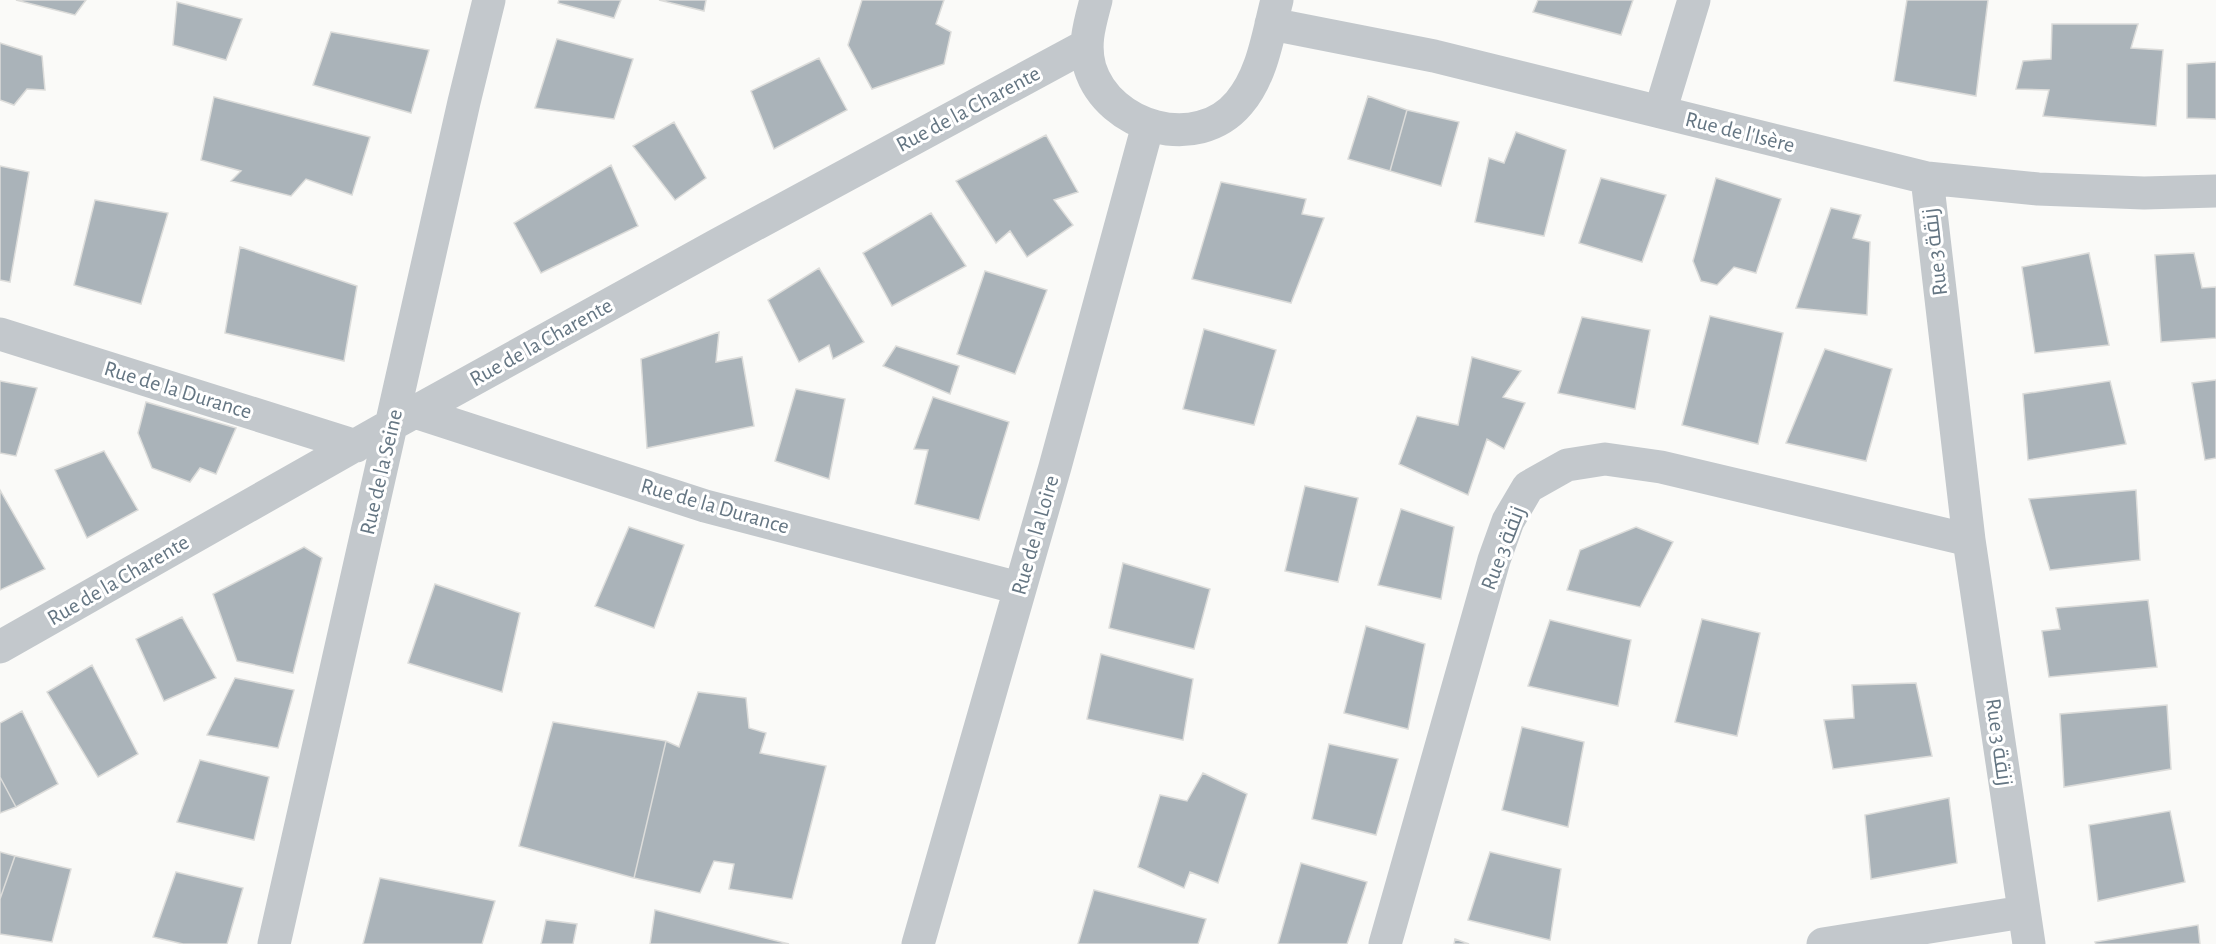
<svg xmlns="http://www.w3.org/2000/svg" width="2216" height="944" font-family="'Alegreya Sans',Cairo,sans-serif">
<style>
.building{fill:#aab3b9;stroke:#dcdcda;stroke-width:1.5}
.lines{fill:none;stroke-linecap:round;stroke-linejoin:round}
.minor{stroke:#c3c8cc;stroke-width:33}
.labels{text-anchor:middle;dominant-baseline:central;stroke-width:6;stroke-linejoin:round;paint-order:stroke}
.street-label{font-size:22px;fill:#657683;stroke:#fff}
</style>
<rect width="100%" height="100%" fill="#fafaf8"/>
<!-- building -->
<path class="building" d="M 16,0 L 86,0 L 75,15 Z
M 559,0 L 621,0 L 614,18 L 558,3 Z
M 659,0 L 706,0 L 704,11 Z
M 862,0 L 944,0 L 936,24 L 951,32 L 944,64 L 872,89 L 848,45 Z
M 1538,0 L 1633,0 L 1621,35 L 1533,12 Z
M 1907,0 L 1988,0 L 1976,96 L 1894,81 Z
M 177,2 L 242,19 L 226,60 L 173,45 Z
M 2052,24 L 2138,24 L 2131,48 L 2163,50 L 2156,126 L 2043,116 L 2049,90 L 2016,89 L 2023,61 L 2051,59 Z
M 331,32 L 429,50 L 411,113 L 313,85 Z
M 557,39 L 633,59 L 614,119 L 535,108 Z
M 0,43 L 42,56 L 45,90 L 27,89 L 14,105 L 0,100 Z
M 819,58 L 847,110 L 774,149 L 751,91 Z
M 2216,62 L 2216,119 L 2187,118 L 2187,64 Z
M 1368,96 L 1407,110 L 1390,171 L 1348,159 Z
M 214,97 L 370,137 L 352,195 L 306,179 L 291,196 L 231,181 L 241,171 L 201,160 Z
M 1407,110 L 1459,122 L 1441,186 L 1390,171 Z
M 674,122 L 706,178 L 675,200 L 633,146 Z
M 1516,132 L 1566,150 L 1544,236 L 1475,222 L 1489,158 L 1504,163 Z
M 1046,135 L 1078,192 L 1054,200 L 1073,225 L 1027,257 L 1010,231 L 996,243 L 956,181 Z
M 611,165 L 638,226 L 541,273 L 514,223 Z
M 0,166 L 29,172 L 10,282 L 0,280 Z
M 1601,178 L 1666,195 L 1642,262 L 1579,243 Z
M 1716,178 L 1781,199 L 1756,273 L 1734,267 L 1717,285 L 1701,281 L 1693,261 Z
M 1221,182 L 1306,199 L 1302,214 L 1324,218 L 1291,303 L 1192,279 Z
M 95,200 L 168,213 L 141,304 L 74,285 Z
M 1831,208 L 1861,215 L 1853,238 L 1870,242 L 1867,315 L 1796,308 Z
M 931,213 L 966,266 L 892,306 L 863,253 Z
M 240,247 L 357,286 L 344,361 L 225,333 Z
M 2089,253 L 2109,345 L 2035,353 L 2022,267 Z
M 2194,253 L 2202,288 L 2216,287 L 2216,338 L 2161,342 L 2155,255 Z
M 819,268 L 864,342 L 833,359 L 829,345 L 799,362 L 768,300 Z
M 985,271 L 1047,290 L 1015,374 L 957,354 Z
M 1710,316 L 1783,333 L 1758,444 L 1682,425 Z
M 1582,317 L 1650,330 L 1635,409 L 1558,393 Z
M 1204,329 L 1276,350 L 1254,425 L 1183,409 Z
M 719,332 L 716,362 L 742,357 L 754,426 L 647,448 L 641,359 Z
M 896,346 L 959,366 L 950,394 L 883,366 Z
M 1825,349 L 1892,369 L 1866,461 L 1786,443 Z
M 1472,357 L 1521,371 L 1503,397 L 1525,403 L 1504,449 L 1487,439 L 1468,495 L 1399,464 L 1417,416 L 1458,425 Z
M 2216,380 L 2216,458 L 2205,460 L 2192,383 Z
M 0,381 L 37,388 L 16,456 L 0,453 Z
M 2110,381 L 2126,444 L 2028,460 L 2023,394 Z
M 796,389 L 845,399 L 829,479 L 775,461 Z
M 933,397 L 1009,422 L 979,520 L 915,504 L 928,450 L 914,449 Z
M 146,402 L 236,428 L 216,474 L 200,468 L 190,482 L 152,468 L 138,433 Z
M 104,451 L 138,510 L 87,538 L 55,470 Z
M 1305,486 L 1358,498 L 1338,582 L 1285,571 Z
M 0,490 L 45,569 L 0,590 Z
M 2136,490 L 2140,560 L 2050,570 L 2029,499 Z
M 1401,509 L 1454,527 L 1441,599 L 1378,585 Z
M 629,527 L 684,545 L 654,628 L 595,606 Z
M 1636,527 L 1673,542 L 1640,607 L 1567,590 L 1580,550 Z
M 304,547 L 322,558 L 293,673 L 237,661 L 213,594 Z
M 1123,563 L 1210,589 L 1194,649 L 1109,628 Z
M 435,584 L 520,613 L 502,692 L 408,663 Z
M 2148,600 L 2157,667 L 2049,677 L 2042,631 L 2060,629 L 2056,608 Z
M 182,617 L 216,678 L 164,701 L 136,639 Z
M 1702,619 L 1760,633 L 1737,736 L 1675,722 Z
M 1550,620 L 1631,640 L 1618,706 L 1528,686 Z
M 1366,626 L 1425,644 L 1408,729 L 1344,713 Z
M 1101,654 L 1193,679 L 1183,740 L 1087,719 Z
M 92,665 L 138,754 L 98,777 L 47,692 Z
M 235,678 L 294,690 L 278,748 L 207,735 Z
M 1916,683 L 1932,756 L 1833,769 L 1824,720 L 1854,718 L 1852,685 Z
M 698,692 L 746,698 L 749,728 L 766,733 L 760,753 L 826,766 L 792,899 L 729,889 L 734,864 L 714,861 L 700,893 L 634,878 L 666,741 L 679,747 Z
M 2167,705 L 2171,769 L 2064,787 L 2060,714 Z
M 22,711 L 58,784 L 16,807 L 0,777 L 0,723 Z
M 553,722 L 666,741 L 634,878 L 519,846 Z
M 1522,727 L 1584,742 L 1568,827 L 1502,810 Z
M 1329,744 L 1398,759 L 1376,835 L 1312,819 Z
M 200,760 L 269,777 L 254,840 L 177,822 Z
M 1203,773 L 1247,794 L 1218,883 L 1190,872 L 1184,888 L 1138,867 L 1160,795 L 1187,801 Z
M 0,777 L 16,807 L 0,813 Z
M 1949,798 L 1957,863 L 1871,879 L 1865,815 Z
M 2170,811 L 2185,882 L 2098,901 L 2089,825 Z
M 0,852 L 15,856 L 0,899 Z
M 1490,852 L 1561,869 L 1550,940 L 1468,920 Z
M 15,856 L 71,869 L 52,942 L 0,934 L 0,899 Z
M 1301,863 L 1367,882 L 1347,944 L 1278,944 Z
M 176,872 L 243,888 L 227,944 L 183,944 L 153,937 Z
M 380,878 L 495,901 L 482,944 L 363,944 Z
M 1094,890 L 1206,919 L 1198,944 L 1078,944 Z
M 655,910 L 789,944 L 650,944 Z
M 546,920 L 577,924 L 573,944 L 541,944 Z
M 2198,925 L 2200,944 L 2096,944 L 2095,942 Z
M 1455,939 L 1469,944 L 1454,944 Z"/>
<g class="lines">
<!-- minor -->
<path class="minor" d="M 1096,0 C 1090,23 1083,44 1090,68 C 1109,128 1197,153 1239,103 C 1263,75 1268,34 1277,0
M 1271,24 L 1434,56 L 1927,178 L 2038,189 L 2144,193 L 2216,191
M 1660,112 L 1694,0
M 1927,178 L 1969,540 L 2029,944
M 0,334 L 356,446
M 415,412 L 705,506 L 1019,588
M 0,647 L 391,425 L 717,245 L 1087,45
M 274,944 L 464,102 L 489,0
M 918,944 L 1055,467 L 1148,125
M 1385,944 L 1494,560 L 1508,521 L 1528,487 L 1567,465 L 1605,459 L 1661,467 L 1969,540
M 1823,944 L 2023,912"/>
</g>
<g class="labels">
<!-- street labels -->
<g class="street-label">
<text transform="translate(968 109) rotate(-28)">Rue de la Charente</text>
<text transform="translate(1740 132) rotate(14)">Rue de l'Isère</text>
<text transform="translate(1935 252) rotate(-97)">Rue 3 زنقة</text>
<text transform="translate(541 342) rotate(-29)">Rue de la Charente</text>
<text transform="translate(178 390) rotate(17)">Rue de la Durance</text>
<text transform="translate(381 472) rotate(-77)">Rue de la Seine</text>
<text transform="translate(715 506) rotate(16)">Rue de la Durance</text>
<text transform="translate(1035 535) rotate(-74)">Rue de la Loire</text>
<text transform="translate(1503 548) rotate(-69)">Rue 3 زنقة</text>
<text transform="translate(118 580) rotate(-30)">Rue de la Charente</text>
<text transform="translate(1999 742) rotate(82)">Rue 3 زنقة</text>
</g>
</g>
</svg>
